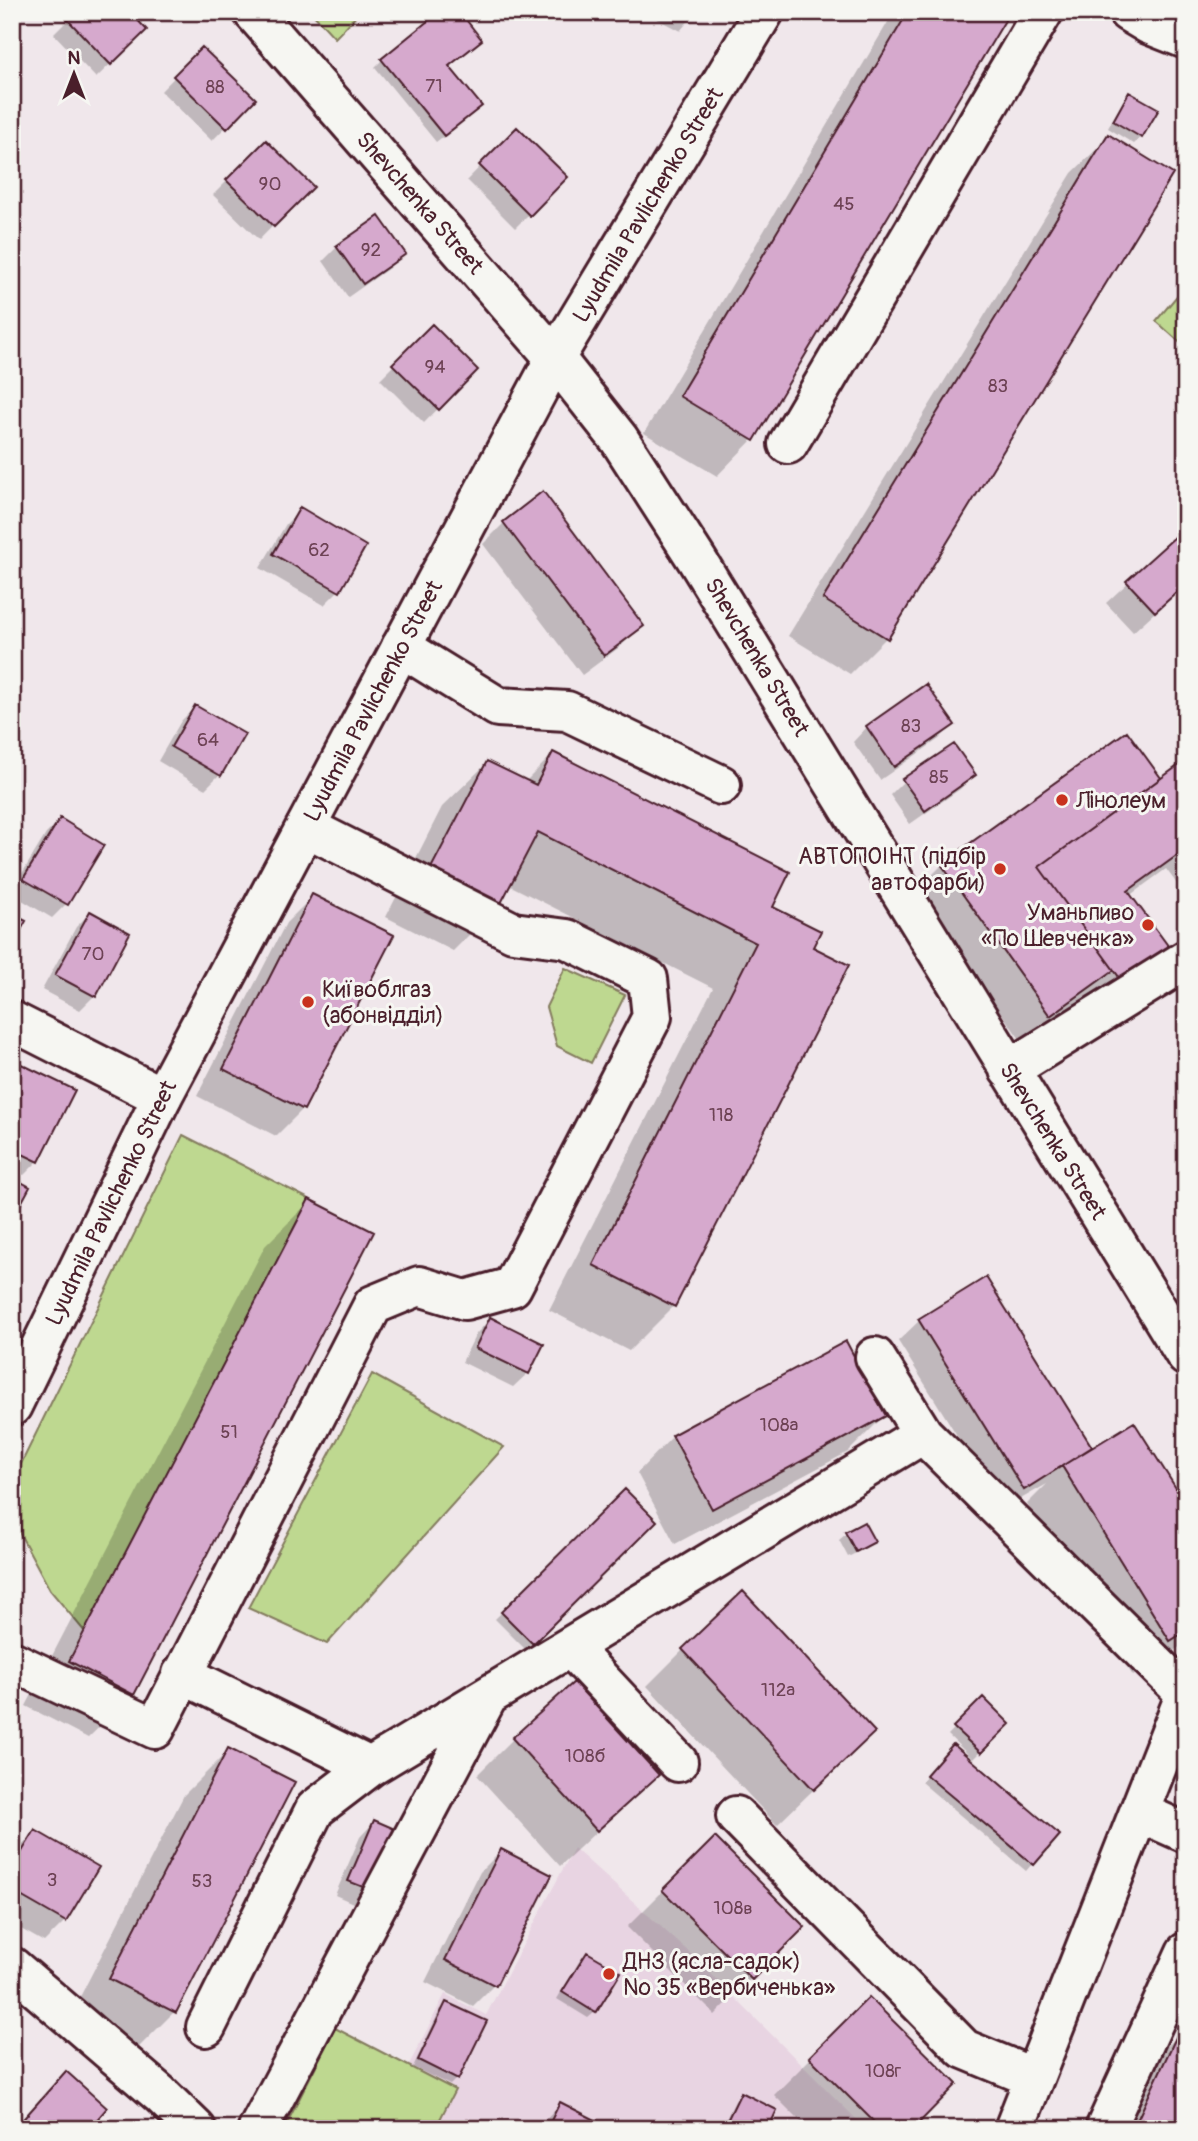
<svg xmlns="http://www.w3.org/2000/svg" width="1198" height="2141" font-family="Pangolin,sans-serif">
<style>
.built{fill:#e8d4e2}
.green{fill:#bed890;stroke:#847c5e;stroke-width:2}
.shadow{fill:#0003}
.building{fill:#d6a9cd;stroke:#4a1f2b;stroke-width:2}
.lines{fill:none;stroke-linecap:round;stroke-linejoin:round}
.minor-casing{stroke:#4a1f2b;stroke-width:44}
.major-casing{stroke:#4a1f2b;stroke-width:44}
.minor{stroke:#f6f6f2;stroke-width:38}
.major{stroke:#f6f6f2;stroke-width:38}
.poi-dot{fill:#c8321e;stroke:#f6f6f2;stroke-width:2.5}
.labels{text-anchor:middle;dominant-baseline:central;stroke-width:6;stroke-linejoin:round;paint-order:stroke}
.number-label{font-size:19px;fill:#6d4254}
.street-label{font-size:23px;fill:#4a1f2b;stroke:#f6f6f2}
.poi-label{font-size:23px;fill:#4a1f2b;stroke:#f6f6f2;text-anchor:start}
</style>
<rect width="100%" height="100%" fill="#f0e7eb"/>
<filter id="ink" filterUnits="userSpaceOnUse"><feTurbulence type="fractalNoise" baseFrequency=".0143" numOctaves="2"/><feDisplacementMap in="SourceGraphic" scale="14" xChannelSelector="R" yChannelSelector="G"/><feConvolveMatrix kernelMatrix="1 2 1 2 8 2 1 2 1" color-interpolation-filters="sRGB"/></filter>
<g filter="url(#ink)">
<!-- built -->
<path class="built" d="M 574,1848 L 690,1953 L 866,2129 L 284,2129 L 335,2028 L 409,2065 L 445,1994 L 486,2015 Z"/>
<!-- green -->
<path class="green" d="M 311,12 L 360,12 L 335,38 Z
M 1186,285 L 1186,348 L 1156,321 Z
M 565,968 L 625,995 L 591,1063 L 557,1046 L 546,1007 Z
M 183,1135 L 309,1199 L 85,1632 L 50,1590 L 20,1534 L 19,1468 Z
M 372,1374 L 504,1447 L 327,1644 L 248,1608 Z
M 335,2028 L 455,2090 L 435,2129 L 284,2129 Z"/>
<!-- shadow -->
<path class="shadow" d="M 76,12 L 145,30 L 96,78 L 54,34 Z
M 644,12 L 696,12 L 680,31 Z
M 894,12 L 1008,12 L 753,439 L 717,476 L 644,433 Z
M 202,49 L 253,99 L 212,141 L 161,91 Z
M 382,60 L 448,67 L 473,113 L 436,142 L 375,67 Z
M 1130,95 L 1141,137 L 1134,144 L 1108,128 L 1123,101 Z
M 517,129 L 566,177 L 515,228 L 467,180 Z
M 1109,137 L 886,638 L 850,674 L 788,636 L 1072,173 Z
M 266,142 L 311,187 L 259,240 L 213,195 Z
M 1186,179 L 1186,203 L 1175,196 Z
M 337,247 L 403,254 L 389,268 L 348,297 L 323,261 Z
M 432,327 L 476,370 L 424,423 L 380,379 Z
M 300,510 L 364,547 L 338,591 L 324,605 L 260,568 L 286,524 Z
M 504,523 L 642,625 L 621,646 L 582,675 L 483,544 Z
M 1186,529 L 1186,584 L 1133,632 L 1106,603 Z
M 926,686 L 953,725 L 939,739 L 880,780 L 853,742 L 867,727 Z
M 195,707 L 243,734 L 219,775 L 205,789 L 158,761 L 181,721 Z
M 1127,734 L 1161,780 L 1186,762 L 1186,896 L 1166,869 L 1129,896 L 1174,958 L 1102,1017 L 1086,996 L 1022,1042 L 915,892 L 942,865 Z
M 553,754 L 770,908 L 674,1306 L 629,1351 L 549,1310 L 713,988 L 509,885 L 498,906 L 453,951 L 386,917 L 442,807 L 487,763 L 525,782 Z
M 974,775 L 960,789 L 910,824 L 890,795 L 904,781 Z
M 60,820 L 66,904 L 52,918 L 12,894 L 12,890 L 46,834 Z
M 313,896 L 303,1109 L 276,1136 L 197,1096 L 286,923 Z
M 90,913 L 128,934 L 94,996 L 80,1010 L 42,990 L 76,927 Z
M 18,1064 L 38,1161 L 24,1175 L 12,1170 L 12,1069 Z
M 310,1201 L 133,1694 L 88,1738 L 26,1706 L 265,1246 Z
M 490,1319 L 528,1373 L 513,1387 L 462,1362 L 476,1334 Z
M 919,1321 L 1090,1447 L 1085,1453 L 1186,1508 L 1186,1643 L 1133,1676 L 1027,1504 L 1047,1484 L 1003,1509 L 898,1341 Z
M 884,1416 L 848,1452 L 675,1544 L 637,1473 L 673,1436 Z
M 625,1491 L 654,1521 L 525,1649 L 495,1619 Z
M 846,1534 L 872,1541 L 866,1548 L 848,1557 L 839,1540 Z
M 683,1650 L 873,1732 L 777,1825 L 647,1686 Z
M 983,1699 L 1008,1724 L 973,1759 L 948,1735 Z
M 513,1739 L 656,1775 L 560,1866 L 477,1775 Z
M 229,1750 L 174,2012 L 130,2056 L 66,2024 L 184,1795 Z
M 946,1753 L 1057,1835 L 1026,1871 L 921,1782 Z
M 1186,1797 L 1186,1820 L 1176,1816 Z
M 374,1822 L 362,1907 L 335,1895 L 360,1837 Z
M 35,1832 L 65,1921 L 44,1942 L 12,1924 L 12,1856 Z
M 715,1839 L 802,1927 L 715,2015 L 627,1927 Z
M 501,1851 L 494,1985 L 473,2006 L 425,1982 L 480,1872 Z
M 587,1954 L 595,2012 L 588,2018 L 557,1999 L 580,1960 Z
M 869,2000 L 911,2129 L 808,2129 L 774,2095 Z
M 447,2004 L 456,2079 L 450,2085 L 413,2067 L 440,2010 Z
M 1179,2035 L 1186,2129 L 1115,2129 L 1142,2071 Z
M 742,2094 L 766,2129 L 721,2129 L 735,2101 Z
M 560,2104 L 610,2129 L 536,2129 Z"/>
<!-- building -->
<path class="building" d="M 73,12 L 130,12 L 147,30 L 111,65 L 67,19 Z
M 439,12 L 460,12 L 482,40 L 449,66 L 482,106 L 444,136 L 381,59 Z
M 908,12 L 1010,12 L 754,441 L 679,396 Z
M 202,47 L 256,99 L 227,129 L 173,76 Z
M 1129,92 L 1159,109 L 1142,138 L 1113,121 Z
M 517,127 L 568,177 L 530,216 L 479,165 Z
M 1108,134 L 1173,174 L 888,639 L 823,599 Z
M 266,140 L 314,187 L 274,227 L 226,180 Z
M 379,216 L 406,254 L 363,284 L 336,246 Z
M 432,324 L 478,370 L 439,410 L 392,364 Z
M 543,491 L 644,626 L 604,656 L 503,522 Z
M 300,507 L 366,546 L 340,592 L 273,554 Z
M 1186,527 L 1186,584 L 1155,612 L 1126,581 Z
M 926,684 L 955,725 L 894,767 L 866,726 Z
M 195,705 L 245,734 L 221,776 L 171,747 Z
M 1127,731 L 1161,778 L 1039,867 L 1114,970 L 1050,1016 L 941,864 Z
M 954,744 L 976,775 L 925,811 L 902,779 Z
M 553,752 L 790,872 L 773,907 L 821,931 L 813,947 L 849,965 L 675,1307 L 593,1265 L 756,943 L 538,832 L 499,907 L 429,872 L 487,761 L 536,785 Z
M 1186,760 L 1186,849 L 1128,891 L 1177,958 L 1130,992 L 1039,867 Z
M 60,818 L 104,845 L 68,905 L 23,879 Z
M 312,894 L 394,935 L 304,1110 L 223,1069 Z
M 90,911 L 130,933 L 96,997 L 55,975 Z
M 12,914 L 26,921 L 12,946 Z
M 17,1062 L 75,1090 L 39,1162 L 12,1149 L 12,1072 Z
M 12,1177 L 30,1187 L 12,1220 Z
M 309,1199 L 374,1232 L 134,1695 L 69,1661 Z
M 986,1277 L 1092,1447 L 1024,1490 L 918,1319 Z
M 490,1317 L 544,1344 L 529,1374 L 475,1348 Z
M 846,1341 L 886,1416 L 712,1509 L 672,1435 Z
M 1134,1422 L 1186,1504 L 1186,1631 L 1170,1641 L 1062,1466 Z
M 625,1489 L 657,1521 L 533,1644 L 501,1612 Z
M 864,1522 L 875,1542 L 856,1552 L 845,1532 Z
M 743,1591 L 875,1732 L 814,1790 L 682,1649 Z
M 574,1682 L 659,1775 L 597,1831 L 512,1738 Z
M 983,1697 L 1010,1724 L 981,1753 L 953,1727 Z
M 953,1744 L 1060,1835 L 1034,1865 L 926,1775 Z
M 228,1748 L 295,1782 L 176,2013 L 109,1979 Z
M 374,1820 L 404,1833 L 378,1893 L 348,1881 Z
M 35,1830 L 99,1867 L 66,1922 L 12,1891 L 12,1868 Z
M 715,1837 L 805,1927 L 752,1980 L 662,1890 Z
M 501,1849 L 552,1875 L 496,1986 L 445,1960 Z
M 587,1952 L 621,1972 L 596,2013 L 562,1992 Z
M 869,1997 L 957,2084 L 913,2129 L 881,2129 L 809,2057 Z
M 446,2002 L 487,2021 L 458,2080 L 418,2060 Z
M 1178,2033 L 1186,2036 L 1186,2129 L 1133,2129 Z
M 66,2071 L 107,2108 L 89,2129 L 23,2129 L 18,2125 Z
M 741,2092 L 777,2110 L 768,2129 L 723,2129 Z
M 560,2102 L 613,2129 L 547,2129 Z"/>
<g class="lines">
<!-- minor casing -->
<g class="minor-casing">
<path id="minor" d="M 253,12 L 555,358 L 619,439 L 697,560 L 1186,1356
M 1128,12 L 1148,24 L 1186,39
M 788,444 L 1043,12
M 401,647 L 498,707 L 567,711 L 721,785
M 12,1021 L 162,1097
M 1009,1070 L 1186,960
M 875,1357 L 923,1434 L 1185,1693
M 570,1647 L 678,1762
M 12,1661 L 155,1729 L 373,1305 L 419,1286 L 465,1300 L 512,1287 L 652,1017 L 648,979 L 567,939 L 513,932 L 306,827
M 182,1674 L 370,1767
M 1139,1812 L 1186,1833
M 736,1816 L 964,2049 L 1034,2078
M 12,1967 L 160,2094 L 196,2129
M 206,2027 L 315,1809 L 370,1767 L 923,1434
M 258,2129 L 488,1696
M 1014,2129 L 1186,1693
M 1105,2129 L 1186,1952"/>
</g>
<!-- major casing -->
<g class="major-casing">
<path id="major" d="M 12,1406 L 162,1097 L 555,358 L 764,12"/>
</g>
<!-- minor -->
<use href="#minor" class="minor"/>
<!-- major -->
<use href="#major" class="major"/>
</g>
</g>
<!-- markers -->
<g class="poi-dot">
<circle cx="1062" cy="800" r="7"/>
<circle cx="1000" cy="869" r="7"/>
<circle cx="1148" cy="925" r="7"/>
<circle cx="308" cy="1002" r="7"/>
<circle cx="609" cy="1974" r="7"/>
</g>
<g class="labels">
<!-- number labels -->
<g class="number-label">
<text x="434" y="86">71</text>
<text x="215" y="87">88</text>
<text x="270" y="184">90</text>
<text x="844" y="204">45</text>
<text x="371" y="250">92</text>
<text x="435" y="367">94</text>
<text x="998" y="386">83</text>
<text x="319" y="550">62</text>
<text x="911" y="726">83</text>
<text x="208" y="740">64</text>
<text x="939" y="777">85</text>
<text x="93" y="954">70</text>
<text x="721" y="1115">118</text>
<text x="779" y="1425">108а</text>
<text x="229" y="1432">51</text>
<text x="778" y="1690">112а</text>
<text x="585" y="1756">108б</text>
<text x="52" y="1880">3</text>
<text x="202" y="1881">53</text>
<text x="733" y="1908">108в</text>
<text x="883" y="2071">108г</text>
</g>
<!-- street labels -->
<g class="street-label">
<text transform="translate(420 203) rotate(49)">Shevchenka Street</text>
<text transform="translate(648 205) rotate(-59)">Lyudmila Pavlichenko Street</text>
<text transform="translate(757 657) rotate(59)">Shevchenka Street</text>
<text transform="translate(373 701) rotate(-62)">Lyudmila Pavlichenko Street</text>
<text transform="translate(1053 1141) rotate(58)">Shevchenka Street</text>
<text transform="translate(111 1203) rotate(-64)">Lyudmila Pavlichenko Street</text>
</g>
<!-- poi labels -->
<g class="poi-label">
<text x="1076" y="800">Лінолеум</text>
<text x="986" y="856" text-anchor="end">АВТОПОІНТ (підбір<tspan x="986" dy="26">автофарби)</tspan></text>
<text x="1134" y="912" text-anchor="end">Уманьпиво<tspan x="1134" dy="26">«По Шевченка»</tspan></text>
<text x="322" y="989">Київоблгаз<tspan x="322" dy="26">(абонвідділ)</tspan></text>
<text x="623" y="1961">ДНЗ (ясла-садок)<tspan x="623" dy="26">№ 35 «Вербиченька»</tspan></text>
</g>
</g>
<!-- margin -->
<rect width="1198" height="2141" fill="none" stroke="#f6f6f2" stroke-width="42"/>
<rect x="21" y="21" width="1156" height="2099" fill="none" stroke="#4a1f2b" stroke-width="2.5" filter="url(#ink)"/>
<!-- north arrow -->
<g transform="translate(74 74)" stroke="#f6f6f2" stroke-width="5" paint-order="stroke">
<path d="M0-5L12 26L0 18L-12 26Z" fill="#4a1f2b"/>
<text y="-10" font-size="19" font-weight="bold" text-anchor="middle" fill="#4a1f2b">N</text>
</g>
</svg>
